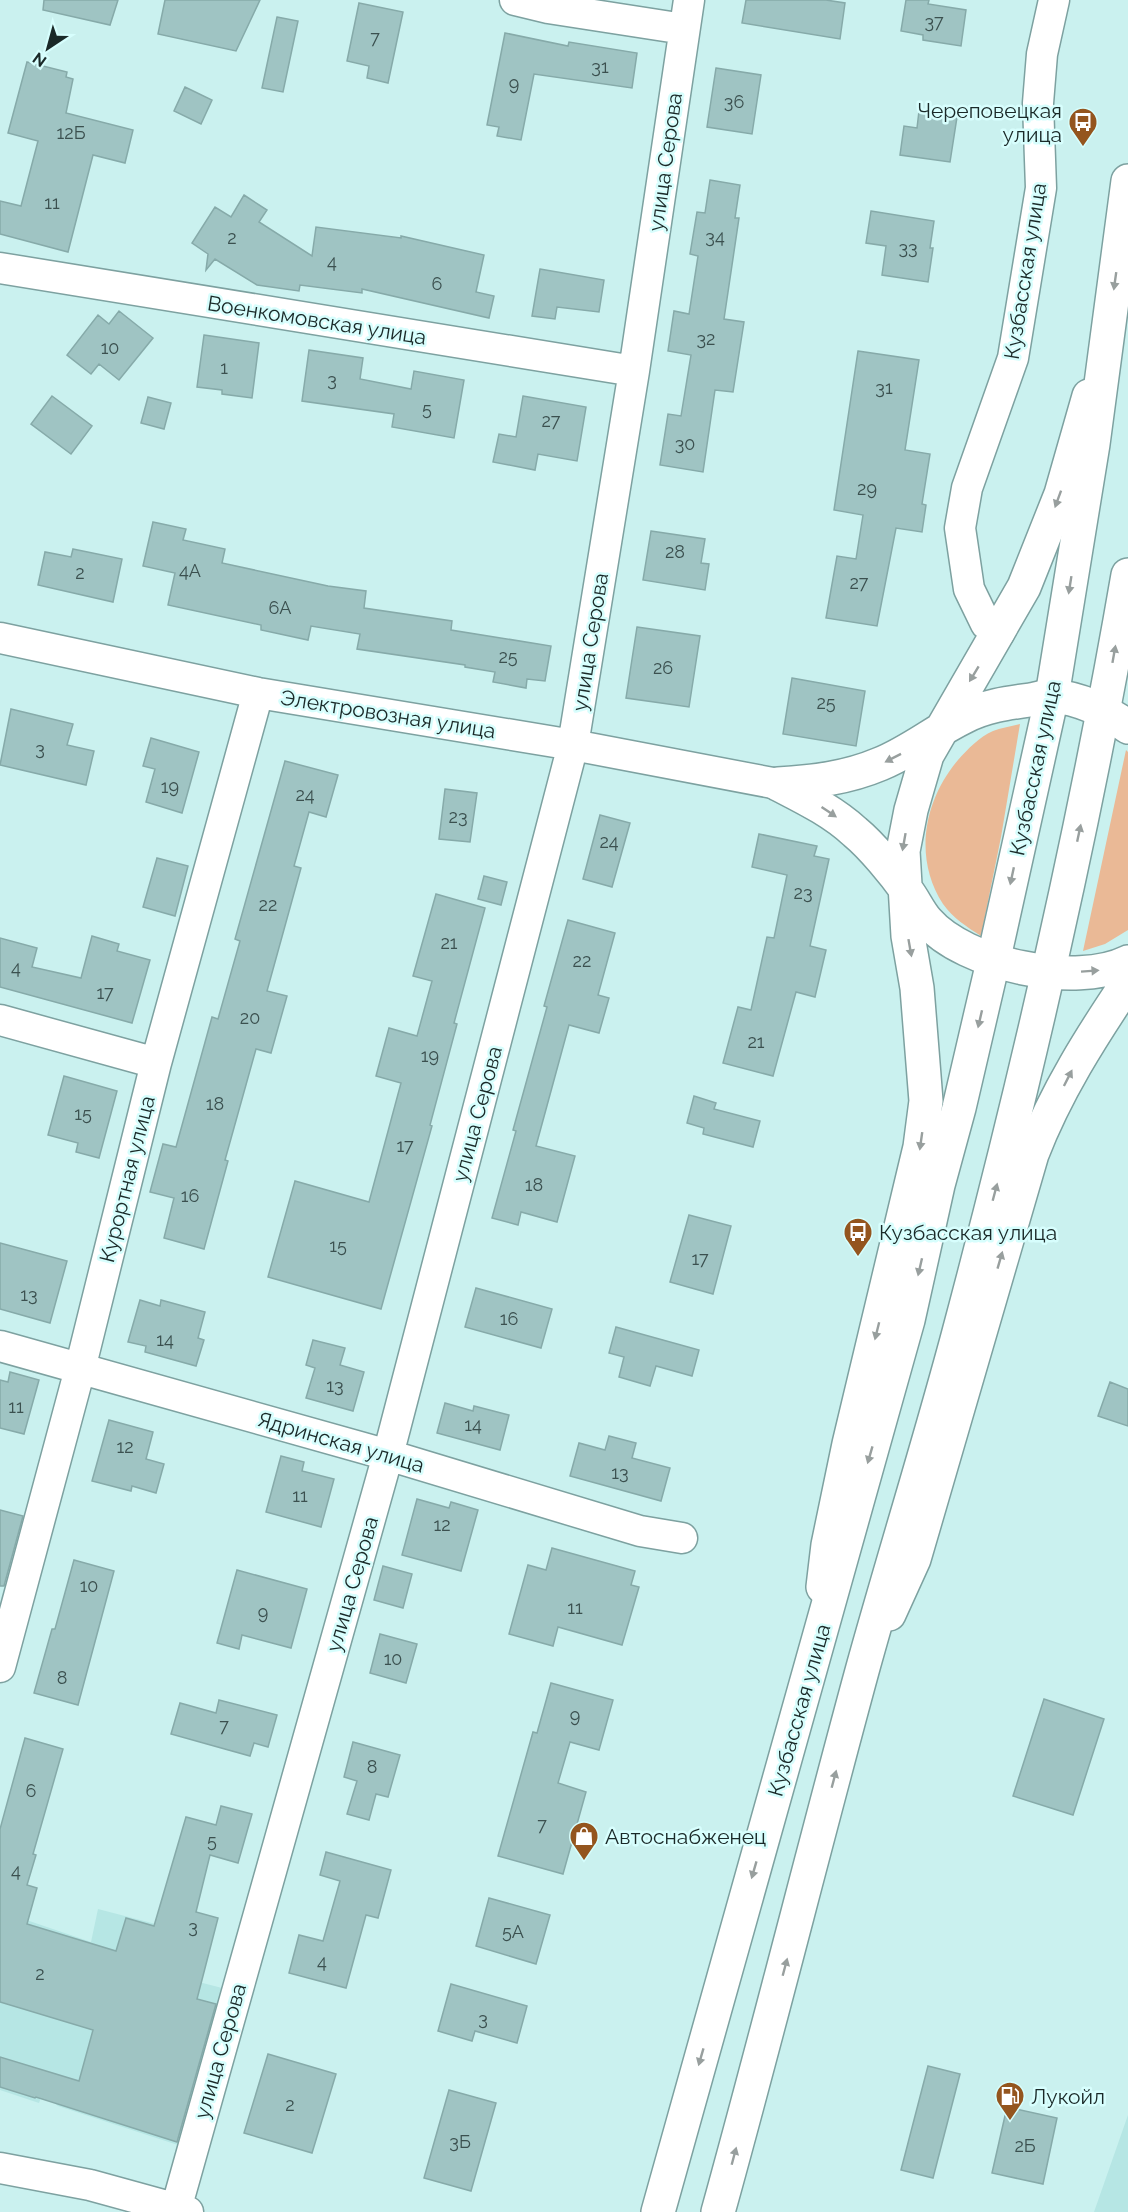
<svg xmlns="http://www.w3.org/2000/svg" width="1128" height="2212" font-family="Raleway,sans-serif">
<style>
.built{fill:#b6e6e4}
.green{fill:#eab996}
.building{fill:#9fc4c3;stroke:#86aaa9;stroke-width:1.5}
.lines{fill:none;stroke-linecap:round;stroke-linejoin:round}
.street-casing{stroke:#7da1a0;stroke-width:33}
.secondary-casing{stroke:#7da1a0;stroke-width:36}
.primary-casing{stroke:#7da1a0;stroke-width:36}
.street{stroke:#fff;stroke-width:30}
.secondary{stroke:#fff;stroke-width:33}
.primary{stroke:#fff;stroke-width:33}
.oneway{fill:#989f9e}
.labels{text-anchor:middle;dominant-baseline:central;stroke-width:5;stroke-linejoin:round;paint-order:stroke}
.number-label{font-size:18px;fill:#3b504f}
.poi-label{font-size:21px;fill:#1a2928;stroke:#d7fefd;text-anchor:start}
.street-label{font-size:21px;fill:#1a2928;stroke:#d7fefd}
</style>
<rect width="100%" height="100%" fill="#caf1ef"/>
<!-- built -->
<path class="built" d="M 98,1909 L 167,1927 L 156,1971 L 226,1989 L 181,2146 L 58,2106 L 50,2099 L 41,2097 L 39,2103 L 0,2090 L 0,1911 L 91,1942 Z
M 1128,2115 L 1128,2212 L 1094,2212 Z"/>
<!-- green -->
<path class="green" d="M 1020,724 L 1001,837 L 981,936 C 967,927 953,918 943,904 C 913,858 924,800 958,760 C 968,749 979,737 993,731 C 1001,728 1011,726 1020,724 Z
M 1126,750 L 1128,752 L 1128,930 L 1105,944 L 1083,951 Z"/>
<!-- building -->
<path class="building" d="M 44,0 L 118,0 L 110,25 L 43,10 Z
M 165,0 L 260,0 L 236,51 L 158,34 Z
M 746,0 L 826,0 L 845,3 L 840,39 L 742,23 Z
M 906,0 L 929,0 L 928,4 L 966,10 L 961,46 L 923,40 L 923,35 L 901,31 Z
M 359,3 L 403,12 L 388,83 L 367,78 L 369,66 L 347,61 Z
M 277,17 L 298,21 L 283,92 L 262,88 Z
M 505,33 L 568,46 L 569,42 L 637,53 L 632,88 L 534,74 L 521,140 L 497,136 L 499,127 L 487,125 Z
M 27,62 L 67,72 L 66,77 L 73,79 L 66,113 L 133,130 L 125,163 L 93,155 L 68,252 L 0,234 L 0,201 L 21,206 L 38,141 L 8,133 Z
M 716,68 L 761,75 L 752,134 L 707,127 Z
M 185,87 L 212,100 L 201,124 L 174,111 Z
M 919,111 L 957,117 L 950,162 L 900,155 L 904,126 L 917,128 Z
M 710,180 L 740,185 L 735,218 L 739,218 L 724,319 L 744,322 L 733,392 L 715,390 L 703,472 L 660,465 L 668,414 L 681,416 L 691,355 L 668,351 L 674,311 L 689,314 L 698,256 L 690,254 L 697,212 L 705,213 Z
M 244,195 L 267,210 L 259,222 L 312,256 L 316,227 L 401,238 L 401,236 L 484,255 L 476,292 L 494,296 L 489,318 L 362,289 L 362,293 L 300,285 L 299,291 L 257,285 L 215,259 L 206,270 L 208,254 L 192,243 L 215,207 L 231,217 Z
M 871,211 L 934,221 L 930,248 L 933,248 L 928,282 L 882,275 L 886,246 L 866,243 Z
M 540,269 L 604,280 L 599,312 L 557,307 L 555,319 L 532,316 Z
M 119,311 L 153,338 L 119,380 L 99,364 L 91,374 L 67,355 L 98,315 L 109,324 Z
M 204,335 L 259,343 L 252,398 L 222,394 L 222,390 L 197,387 Z
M 309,350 L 363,358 L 360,379 L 411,389 L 414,371 L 464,380 L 454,438 L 392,427 L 394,414 L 302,401 Z
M 858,351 L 919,360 L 905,450 L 930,454 L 922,504 L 926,505 L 922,532 L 896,528 L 877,626 L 826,618 L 837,556 L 856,559 L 863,515 L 834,510 Z
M 52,396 L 92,426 L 71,454 L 31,424 Z
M 523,396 L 586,407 L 577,461 L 538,454 L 535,470 L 493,462 L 499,434 L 516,437 Z
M 148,397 L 171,403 L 164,429 L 141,423 Z
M 153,522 L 186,529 L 183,540 L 225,549 L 222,563 L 328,586 L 366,591 L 364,608 L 452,621 L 451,630 L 551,646 L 545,681 L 527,679 L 526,688 L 493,682 L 495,672 L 465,667 L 465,665 L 357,649 L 360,634 L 311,626 L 308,640 L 261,630 L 261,625 L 168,605 L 175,573 L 143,566 Z
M 651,531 L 705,539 L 701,563 L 709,564 L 705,590 L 643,580 Z
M 73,549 L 122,559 L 113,602 L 38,585 L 45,552 L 71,557 Z
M 637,627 L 700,636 L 689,707 L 626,698 Z
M 792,678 L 865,691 L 856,746 L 783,734 Z
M 11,709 L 73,724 L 67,745 L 94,751 L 86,785 L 0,765 Z
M 151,738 L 199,752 L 182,813 L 146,802 L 155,769 L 143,766 Z
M 285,761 L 338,775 L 326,817 L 309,812 L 294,866 L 301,868 L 267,991 L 287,996 L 271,1053 L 256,1049 L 225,1160 L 228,1161 L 204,1249 L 164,1238 L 174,1198 L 150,1192 L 163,1144 L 176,1147 L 212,1017 L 218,1019 L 240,941 L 235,939 Z
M 445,789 L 477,793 L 470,842 L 439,839 Z
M 600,815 L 630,823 L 612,887 L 583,879 Z
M 759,834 L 817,846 L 814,856 L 829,859 L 810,946 L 826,950 L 815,997 L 796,992 L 773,1076 L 723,1063 L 738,1007 L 751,1010 L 767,937 L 774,938 L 787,875 L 752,867 Z
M 157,858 L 188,866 L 175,916 L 143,907 Z
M 484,876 L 507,882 L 501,905 L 478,899 Z
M 436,894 L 485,908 L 454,1023 L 457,1024 L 430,1125 L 432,1126 L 381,1309 L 268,1277 L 295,1181 L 369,1202 L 401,1083 L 376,1076 L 389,1028 L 417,1036 L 432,981 L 413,976 Z
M 568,920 L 615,933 L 598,995 L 609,998 L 599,1033 L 569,1025 L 536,1146 L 575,1156 L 557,1222 L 521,1212 L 518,1225 L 492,1218 L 516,1131 L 513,1130 L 547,1007 L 544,1006 Z
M 92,936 L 119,944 L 117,951 L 150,960 L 132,1023 L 0,987 L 0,938 L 37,948 L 32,967 L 81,978 Z
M 64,1076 L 117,1091 L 99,1158 L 76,1152 L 78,1143 L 48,1135 Z
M 694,1096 L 716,1103 L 714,1109 L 760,1121 L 753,1147 L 703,1134 L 704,1128 L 687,1123 Z
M 689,1215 L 731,1226 L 713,1294 L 670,1282 Z
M 0,1243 L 67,1261 L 50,1323 L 0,1309 Z
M 476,1288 L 552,1309 L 541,1348 L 465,1327 Z
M 140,1300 L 160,1306 L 161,1300 L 205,1312 L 198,1338 L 204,1340 L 196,1366 L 145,1352 L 146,1346 L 128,1342 Z
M 616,1327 L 699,1350 L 692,1376 L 656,1366 L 650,1386 L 619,1377 L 624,1357 L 609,1353 Z
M 313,1340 L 345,1348 L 340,1365 L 364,1372 L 353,1411 L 306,1398 L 315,1368 L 306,1365 Z
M 10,1372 L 39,1380 L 24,1434 L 0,1428 L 0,1380 L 8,1382 Z
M 1110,1382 L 1128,1389 L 1128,1426 L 1098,1416 Z
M 445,1403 L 473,1411 L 474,1406 L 509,1415 L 500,1450 L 437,1433 Z
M 109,1420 L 153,1432 L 146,1459 L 164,1464 L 156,1493 L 132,1486 L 131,1491 L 92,1481 Z
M 609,1436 L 636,1443 L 632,1458 L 670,1468 L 661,1501 L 570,1476 L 579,1443 L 605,1450 Z
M 281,1456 L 304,1462 L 302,1471 L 334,1479 L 321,1527 L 266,1512 Z
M 417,1499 L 449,1508 L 451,1502 L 478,1510 L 461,1571 L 402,1555 Z
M 0,1510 L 23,1516 L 4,1586 L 0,1586 Z
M 552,1548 L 635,1571 L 631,1585 L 639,1587 L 622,1645 L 558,1627 L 553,1646 L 509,1634 L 528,1565 L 546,1570 Z
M 74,1560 L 114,1571 L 78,1705 L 34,1693 L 52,1629 L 55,1629 Z
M 383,1566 L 412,1574 L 403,1608 L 374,1600 Z
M 237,1570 L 307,1589 L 291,1648 L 242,1635 L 239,1649 L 217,1643 Z
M 380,1634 L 417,1644 L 406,1683 L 370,1673 Z
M 551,1683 L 613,1700 L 599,1750 L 570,1742 L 558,1783 L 586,1792 L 563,1874 L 498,1856 L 533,1732 L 537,1733 Z
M 1044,1699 L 1104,1719 L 1073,1815 L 1013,1796 Z
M 219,1700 L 277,1715 L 268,1747 L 254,1743 L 250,1756 L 171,1734 L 180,1703 L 216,1713 Z
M 25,1738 L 63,1749 L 33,1854 L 36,1855 L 27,1885 L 37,1888 L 27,1924 L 116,1951 L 126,1918 L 154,1926 L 186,1817 L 216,1825 L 221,1806 L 252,1814 L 238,1863 L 210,1855 L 196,1912 L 218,1918 L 197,1999 L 216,2004 L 177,2142 L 36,2097 L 35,2098 L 0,2087 L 0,2057 L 79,2081 L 93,2030 L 0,2002 L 0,1829 Z
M 353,1742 L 400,1755 L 388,1797 L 376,1794 L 369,1820 L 347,1814 L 357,1781 L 344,1777 Z
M 326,1852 L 391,1870 L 378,1918 L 366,1915 L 346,1988 L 289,1973 L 299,1935 L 323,1941 L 340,1881 L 320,1875 Z
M 489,1898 L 550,1915 L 536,1964 L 476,1946 Z
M 451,1984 L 527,2006 L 517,2043 L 475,2031 L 472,2041 L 438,2031 Z
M 268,2054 L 336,2074 L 312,2153 L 244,2133 Z
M 928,2066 L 960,2074 L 933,2178 L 901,2170 Z
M 449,2090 L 496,2103 L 471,2191 L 424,2178 Z
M 1007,2107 L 1057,2118 L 1043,2184 L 992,2173 Z"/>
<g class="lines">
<!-- street casing -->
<g class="street-casing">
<path id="street" d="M 515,0 L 548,8 L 684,29
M 0,268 L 634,371
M 999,633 L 986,624 L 969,589 L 960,528 L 967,488 L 1013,358 L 1041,188 L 1038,103 L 1042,54 L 1054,0
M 0,638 L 258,693 L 573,745 L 778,784
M 0,1020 L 156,1063
M 0,1346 L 388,1455 L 640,1531 L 682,1538
M 0,1667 L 80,1369 L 156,1063 L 258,693
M 0,2168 L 90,2185 L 188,2212
M 176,2209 L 388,1455 L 573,745 L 634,371 L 689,0"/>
</g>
<!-- secondary casing -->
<g class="secondary-casing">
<path id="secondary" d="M 778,784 C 805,798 832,811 855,832 C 872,846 894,873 907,891 C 914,900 919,912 927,921 C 965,965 1076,988 1128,962
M 778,784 C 813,782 847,778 880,764 C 910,752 935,731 964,717 C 985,706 1007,703 1030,700 C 1037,699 1045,696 1052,696 C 1079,698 1107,711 1128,727
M 823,1587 L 828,1545 L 849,1444 L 920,1147 L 926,1101 L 917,988 L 908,936 L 903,851 L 911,810 L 927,755 L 1024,587 L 1061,494 L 1089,396
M 889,1614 L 914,1559 L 1032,1154 C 1056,1092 1091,1037 1128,982"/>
</g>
<!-- primary casing -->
<g class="primary-casing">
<path id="primary" d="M 658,2212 L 908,1320 L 938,1185 L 959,1108 L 993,962 L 1052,696 L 1093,444 L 1128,181
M 718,2212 C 768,2032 813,1851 862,1671 C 893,1559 928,1448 958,1336 C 1025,1085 1084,831 1128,575"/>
</g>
<!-- street -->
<use href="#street" class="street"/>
<!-- secondary -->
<use href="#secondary" class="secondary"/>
<!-- primary -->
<use href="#primary" class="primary"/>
</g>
<!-- one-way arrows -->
<defs><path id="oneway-solid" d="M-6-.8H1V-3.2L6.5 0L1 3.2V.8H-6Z" transform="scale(1.5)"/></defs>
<g class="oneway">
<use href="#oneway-solid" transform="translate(1115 281) rotate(98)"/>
<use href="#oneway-solid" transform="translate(1058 499) rotate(110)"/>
<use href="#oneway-solid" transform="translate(1070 585) rotate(99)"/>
<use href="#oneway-solid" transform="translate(1114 654) rotate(-80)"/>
<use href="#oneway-solid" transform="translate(974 674) rotate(121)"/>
<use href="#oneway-solid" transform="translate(893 758) rotate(153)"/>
<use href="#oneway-solid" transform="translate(829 812) rotate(34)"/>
<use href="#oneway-solid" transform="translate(1079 833) rotate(-78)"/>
<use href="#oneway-solid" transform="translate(904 842) rotate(100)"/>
<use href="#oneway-solid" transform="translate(1012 876) rotate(102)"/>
<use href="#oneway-solid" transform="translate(910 948) rotate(80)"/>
<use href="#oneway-solid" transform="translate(1090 971) rotate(-4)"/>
<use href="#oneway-solid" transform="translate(980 1019) rotate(103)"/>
<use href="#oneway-solid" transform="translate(1068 1078) rotate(-63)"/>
<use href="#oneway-solid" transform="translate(921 1141) rotate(98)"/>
<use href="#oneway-solid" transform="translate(995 1192) rotate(-75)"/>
<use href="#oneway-solid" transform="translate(1000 1260) rotate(-74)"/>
<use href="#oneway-solid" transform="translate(920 1267) rotate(103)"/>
<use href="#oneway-solid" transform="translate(877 1331) rotate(104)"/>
<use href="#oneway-solid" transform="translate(870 1455) rotate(106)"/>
<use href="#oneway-solid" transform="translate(834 1779) rotate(-75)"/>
<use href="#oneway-solid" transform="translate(754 1870) rotate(106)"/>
<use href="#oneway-solid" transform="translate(785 1967) rotate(-75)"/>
<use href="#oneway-solid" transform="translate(701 2057) rotate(106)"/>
<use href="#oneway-solid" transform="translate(734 2156) rotate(-75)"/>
</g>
<!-- icons -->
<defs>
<g id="bus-pin" transform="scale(1.5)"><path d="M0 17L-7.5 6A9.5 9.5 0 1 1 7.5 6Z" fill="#94551e" stroke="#d7fefd"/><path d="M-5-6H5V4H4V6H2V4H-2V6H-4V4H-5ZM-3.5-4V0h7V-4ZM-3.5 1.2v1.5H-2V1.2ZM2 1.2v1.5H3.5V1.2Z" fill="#fff"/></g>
<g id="shop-pin" transform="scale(1.5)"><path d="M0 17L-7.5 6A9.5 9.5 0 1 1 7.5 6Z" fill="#94551e" stroke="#d7fefd"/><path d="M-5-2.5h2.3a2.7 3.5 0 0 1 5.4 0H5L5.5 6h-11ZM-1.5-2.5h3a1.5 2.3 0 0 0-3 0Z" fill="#fff"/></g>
<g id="fuel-pin" transform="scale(1.5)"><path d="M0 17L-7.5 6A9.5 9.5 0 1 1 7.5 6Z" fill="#94551e" stroke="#d7fefd"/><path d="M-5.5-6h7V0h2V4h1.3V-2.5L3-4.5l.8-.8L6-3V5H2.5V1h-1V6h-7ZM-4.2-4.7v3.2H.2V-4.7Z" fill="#fff"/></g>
</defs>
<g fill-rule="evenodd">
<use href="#bus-pin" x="1083" y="122"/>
<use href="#bus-pin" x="858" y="1232"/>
<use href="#shop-pin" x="584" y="1836"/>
<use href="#fuel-pin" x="1010" y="2096"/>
</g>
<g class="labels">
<!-- number labels -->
<g class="number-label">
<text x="934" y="21">37</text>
<text x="375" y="37">7</text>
<text x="600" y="66">31</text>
<text x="514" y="83">9</text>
<text x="734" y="101">36</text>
<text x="71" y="132">12Б</text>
<text x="52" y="202">11</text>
<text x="715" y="236">34</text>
<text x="232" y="237">2</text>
<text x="908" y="247">33</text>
<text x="332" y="261">4</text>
<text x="437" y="283">6</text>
<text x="706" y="338">32</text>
<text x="110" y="347">10</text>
<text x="224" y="367">1</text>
<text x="332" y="379">3</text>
<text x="884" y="387">31</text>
<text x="427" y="408">5</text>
<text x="551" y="420">27</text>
<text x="685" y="443">30</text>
<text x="867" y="488">29</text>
<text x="675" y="551">28</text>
<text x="190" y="570">4А</text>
<text x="80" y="572">2</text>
<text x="859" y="582">27</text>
<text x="280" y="607">6А</text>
<text x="508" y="656">25</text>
<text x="663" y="667">26</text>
<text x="826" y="702">25</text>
<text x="40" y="748">3</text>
<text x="170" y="786">19</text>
<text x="305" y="794">24</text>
<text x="458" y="816">23</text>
<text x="609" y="841">24</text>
<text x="803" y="892">23</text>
<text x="268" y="904">22</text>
<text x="449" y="942">21</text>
<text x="582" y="960">22</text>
<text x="16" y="967">4</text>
<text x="105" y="992">17</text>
<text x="250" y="1017">20</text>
<text x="756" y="1041">21</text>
<text x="430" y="1055">19</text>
<text x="215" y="1103">18</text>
<text x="83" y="1113">15</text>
<text x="405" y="1145">17</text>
<text x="534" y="1184">18</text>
<text x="190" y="1195">16</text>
<text x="338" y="1245">15</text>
<text x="700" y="1258">17</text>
<text x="29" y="1294">13</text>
<text x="509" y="1318">16</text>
<text x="165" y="1339">14</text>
<text x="335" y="1385">13</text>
<text x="16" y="1406">11</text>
<text x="473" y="1424">14</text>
<text x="125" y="1446">12</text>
<text x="620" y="1472">13</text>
<text x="300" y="1495">11</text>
<text x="442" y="1524">12</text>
<text x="89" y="1585">10</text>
<text x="575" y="1607">11</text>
<text x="263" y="1612">9</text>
<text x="393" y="1658">10</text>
<text x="62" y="1677">8</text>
<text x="575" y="1715">9</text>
<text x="224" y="1725">7</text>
<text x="372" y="1766">8</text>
<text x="31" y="1790">6</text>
<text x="542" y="1824">7</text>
<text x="212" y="1840">5</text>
<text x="16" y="1870">4</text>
<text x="193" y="1926">3</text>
<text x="513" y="1931">5А</text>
<text x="322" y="1961">4</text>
<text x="40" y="1973">2</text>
<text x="483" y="2018">3</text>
<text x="290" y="2104">2</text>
<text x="460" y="2141">3Б</text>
<text x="1025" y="2145">2Б</text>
</g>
<!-- poi labels -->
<g class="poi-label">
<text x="1062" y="110" text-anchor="end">Череповецкая<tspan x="1062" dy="24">улица</tspan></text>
<text x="879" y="1232">Кузбасская улица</text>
<text x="605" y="1836">Автоснабженец</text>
<text x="1031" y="2096">Лукойл</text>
</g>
<!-- street labels -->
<g class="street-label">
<text transform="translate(665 162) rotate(-82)">улица Серова</text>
<text transform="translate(1025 271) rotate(-81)">Кузбасская улица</text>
<text transform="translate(317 320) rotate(9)">Военкомовская улица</text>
<text transform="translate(590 642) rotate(-81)">улица Серова</text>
<text transform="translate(388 714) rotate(9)">Электровозная улица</text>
<text transform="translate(1035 768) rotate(-78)">Кузбасская улица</text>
<text transform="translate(477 1114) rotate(-75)">улица Серова</text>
<text transform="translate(127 1179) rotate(-76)">Курортная улица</text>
<text transform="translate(341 1442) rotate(16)">Ядринская улица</text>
<text transform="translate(352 1584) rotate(-74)">улица Серова</text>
<text transform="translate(799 1710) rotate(-74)">Кузбасская улица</text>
<text transform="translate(220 2051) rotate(-74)">улица Серова</text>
</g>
</g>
<!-- north arrow -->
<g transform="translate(48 48) rotate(216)" stroke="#d7fefd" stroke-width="4.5" paint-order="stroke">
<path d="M0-4.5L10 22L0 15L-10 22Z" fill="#1a2928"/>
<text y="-9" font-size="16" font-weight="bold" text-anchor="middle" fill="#1a2928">N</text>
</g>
</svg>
